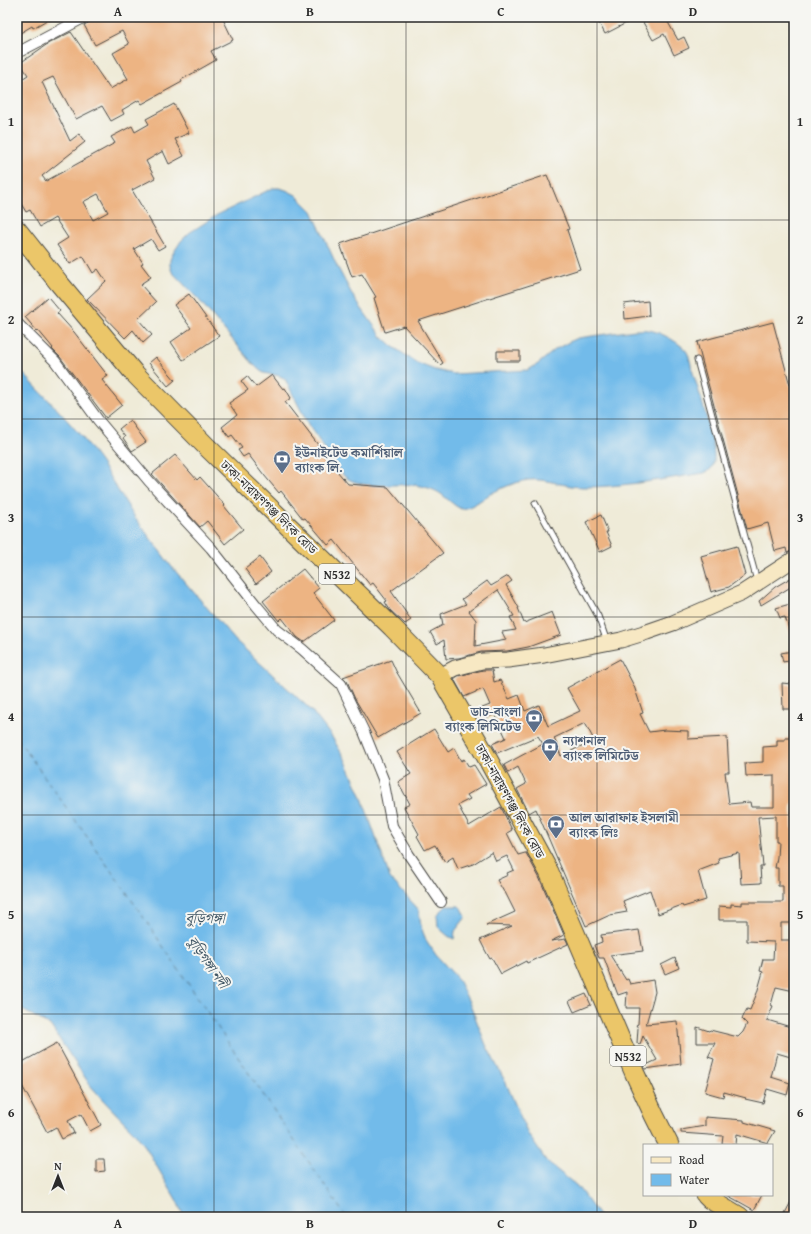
<svg xmlns="http://www.w3.org/2000/svg" width="811" height="1234" font-family="'Gentium Book Plus','Noto Serif Bengali',serif">
<style>
.water{fill:#72bbea;stroke:#4e738a}
.lines{fill:none;stroke-linecap:round;stroke-linejoin:round}
.ferry{stroke:#405664;stroke-width:1;stroke-dasharray:5 4;stroke-linecap:butt}
.building{fill:#edb483;fill-rule:evenodd}
.lane-casing{stroke:#484845;stroke-width:7}
.street-casing{stroke:#484845;stroke-width:12}
.secondary-casing{stroke:#484845;stroke-width:17}
.highway-casing{stroke:#484845;stroke-width:21}
.lane{stroke:#fff;stroke-width:5}
.street{stroke:#fff;stroke-width:10}
.secondary{stroke:#f7e8c3;stroke-width:15}
.highway{stroke:#ebc669;stroke-width:19}
.grid{fill:none;stroke:#2b2b2b;stroke-width:1;stroke-opacity:0.55}
.labels{text-anchor:middle;dominant-baseline:central;stroke-width:4;stroke-linejoin:round;paint-order:stroke}
.shield{fill:#f6f6f2;stroke:#686867;stroke-width:1}
.shield-label{font-size:12px;font-weight:bold;fill:#2b2b2b}
.service-label{font-size:13px;font-weight:bold;fill:#4e5e75;stroke:#f6f6f2;text-anchor:start}
.street-label{font-size:13px;fill:#2b2b2b;stroke:#f6f6f2}
.water-label{font-size:14px;font-style:italic;fill:#405664;stroke:#f6f6f2}
.neatline{fill:none;stroke:#2b2b2b;stroke-width:1.5}
.grid-label{font-size:13px;text-anchor:middle;font-weight:bold;fill:#2b2b2b}
</style>
<rect width="100%" height="100%" fill="#f6f6f2"/>
<filter id="ink" filterUnits="userSpaceOnUse"><feTurbulence type="fractalNoise" baseFrequency=".025" numOctaves="2"/><feDisplacementMap in="SourceGraphic" scale="8" xChannelSelector="R" yChannelSelector="G"/><feConvolveMatrix kernelMatrix="1 2 1 2 8 2 1 2 1" color-interpolation-filters="sRGB"/></filter>
<filter id="wash" filterUnits="userSpaceOnUse"><feTurbulence type="fractalNoise" baseFrequency=".012" numOctaves="4" result="noise"/><feDisplacementMap in="SourceGraphic" scale="16" xChannelSelector="R" yChannelSelector="G"/><feGaussianBlur stdDeviation="0.9" result="paint"/><feColorMatrix in="noise" values="0 0 0 0 0 0 0 0 0 0 0 0 0 0 0 0 0 1.4 0 .05"/><feComposite in="paint" operator="in"/></filter>
<g filter="url(#wash)">
<rect width="100%" height="100%" fill="#efebd8"/>
<!-- water -->
<path class="water" d="M 273,188 L 279,188 L 286,190 L 296,195 L 312,211 L 337,266 L 354,298 L 382,337 L 392,346 L 417,363 L 435,370 L 453,374 L 528,370 L 538,364 L 556,349 L 569,342 L 578,338 L 635,330 C 641,330 647,329 653,331 C 662,333 682,344 687,352 C 690,358 691,366 693,373 C 698,389 719,451 713,465 C 712,469 708,471 704,473 C 664,479 623,487 583,487 C 564,487 547,478 528,480 C 516,482 504,487 494,492 C 482,498 475,507 461,509 C 453,505 448,499 441,494 C 434,489 423,486 415,485 C 394,483 360,491 343,475 L 309,426 L 285,379 C 278,373 270,376 262,372 C 259,370 256,367 254,365 L 199,300 L 172,272 L 170,266 L 170,260 L 172,255 L 181,241 L 189,233 L 217,215 Z
M 17,367 L 58,410 L 82,437 L 101,463 L 136,519 L 171,566 L 235,640 L 311,710 L 332,737 L 345,759 L 361,795 L 390,878 L 419,910 L 421,927 L 426,940 L 436,955 L 457,978 L 470,1004 L 486,1045 L 506,1083 L 528,1134 L 547,1162 L 577,1186 L 600,1217 L 184,1217 L 177,1201 L 145,1146 L 134,1132 L 103,1100 L 90,1085 L 50,1025 L 17,1007 Z
M 446,906 L 459,906 L 463,910 L 466,917 L 455,931 L 454,939 L 448,936 L 438,927 L 437,915 Z"/>
<g class="lines">
<!-- ferry -->
<path class="ferry" d="M 17,738 L 129,896 L 346,1217"/>
</g>
<g id="blocks">
<!-- building -->
<path class="building" d="M 17,17 L 52,17 L 33,28 L 32,26 L 17,35 Z
M 93,17 L 222,17 L 233,40 L 211,51 L 216,60 L 181,80 L 182,82 L 142,104 L 139,100 L 122,110 L 124,114 L 111,121 L 102,106 L 76,119 L 53,77 L 42,82 L 70,141 L 79,134 L 85,142 L 42,176 L 46,181 L 115,143 L 111,137 L 132,126 L 135,132 L 149,124 L 146,119 L 174,104 L 189,133 L 175,139 L 184,156 L 169,164 L 163,151 L 146,161 L 155,178 L 132,190 L 165,246 L 158,250 L 151,239 L 134,249 L 143,263 L 141,264 L 151,277 L 142,283 L 143,284 L 141,285 L 156,302 L 138,319 L 152,335 L 143,343 L 133,330 L 125,338 L 87,299 L 106,281 L 98,269 L 93,273 L 83,256 L 70,264 L 57,245 L 68,238 L 55,218 L 40,227 L 30,210 L 26,212 L 17,197 L 17,82 L 28,75 L 20,63 L 49,43 L 71,32 L 110,89 L 128,79 L 113,53 L 129,44 L 122,31 L 95,45 L 84,25 L 88,23 ZM 98,194 L 108,212 L 93,220 L 83,202 Z
M 596,17 L 638,17 L 605,34 Z
M 640,17 L 665,17 L 678,40 L 684,37 L 689,48 L 674,55 L 664,34 L 653,40 Z
M 547,175 L 569,229 L 567,230 L 580,269 L 418,321 L 443,363 L 440,365 L 404,326 L 385,332 L 374,298 L 376,297 L 362,274 L 352,277 L 340,244 Z
M 189,294 L 219,336 L 183,360 L 171,342 L 191,328 L 174,305 Z
M 48,297 L 60,311 L 57,313 L 74,332 L 108,376 L 102,380 L 122,405 L 106,418 L 60,357 L 52,349 L 53,348 L 38,330 L 37,331 L 25,317 Z
M 648,301 L 649,316 L 625,319 L 624,304 Z
M 773,322 L 794,400 L 794,550 L 787,553 L 786,548 L 775,551 L 768,523 L 747,529 L 697,342 Z
M 497,351 L 520,351 L 520,361 L 497,361 Z
M 156,357 L 175,380 L 168,386 L 149,363 Z
M 272,375 L 283,389 L 285,388 L 291,398 L 285,402 L 322,450 L 320,451 L 348,484 L 388,487 L 443,553 L 391,591 L 411,620 L 405,624 L 390,610 L 385,602 L 387,601 L 373,583 L 370,585 L 334,540 L 328,545 L 305,518 L 303,519 L 281,491 L 279,493 L 264,475 L 248,454 L 243,457 L 238,450 L 242,448 L 232,435 L 229,437 L 222,427 L 237,415 L 229,403 L 248,390 L 241,381 L 247,376 L 256,387 Z
M 130,420 L 146,442 L 132,451 L 123,438 L 125,437 L 119,429 Z
M 175,455 L 197,480 L 200,477 L 225,505 L 224,506 L 243,529 L 225,544 L 207,521 L 200,527 L 152,474 Z
M 601,515 L 608,532 L 606,532 L 612,546 L 600,552 L 586,522 Z
M 737,546 L 745,575 L 729,587 L 711,592 L 701,556 Z
M 260,557 L 271,572 L 256,584 L 245,569 Z
M 303,569 L 319,588 L 313,593 L 334,620 L 304,642 L 297,637 L 282,618 L 279,621 L 263,601 Z
M 508,576 L 512,581 L 506,585 L 519,608 L 518,608 L 524,623 L 552,612 L 561,635 L 528,647 L 507,651 L 481,652 L 459,658 L 446,659 L 444,640 L 437,644 L 430,632 L 443,625 L 441,614 L 466,604 L 462,599 L 487,581 L 491,586 ZM 498,590 L 514,616 L 510,617 L 516,630 L 502,632 L 506,640 L 475,646 L 476,620 L 469,611 Z
M 794,576 L 794,585 L 761,605 L 759,601 L 775,587 Z
M 790,604 L 794,619 L 793,640 L 785,617 L 780,618 L 776,608 Z
M 792,651 L 794,660 L 783,662 L 781,653 Z
M 620,659 L 634,686 L 643,713 L 640,714 L 649,732 L 665,730 L 688,731 L 688,739 L 727,737 L 729,772 L 725,772 L 729,804 L 750,802 L 751,807 L 774,807 L 774,775 L 746,776 L 745,763 L 763,762 L 763,747 L 777,746 L 777,740 L 785,740 L 785,738 L 794,738 L 794,780 L 793,804 L 791,804 L 793,844 L 794,844 L 793,883 L 794,883 L 794,923 L 781,923 L 781,940 L 792,940 L 792,967 L 794,968 L 794,991 L 776,987 L 771,1005 L 773,1006 L 767,1020 L 794,1028 L 794,1058 L 777,1053 L 771,1077 L 790,1083 L 787,1095 L 767,1089 L 763,1103 L 745,1099 L 746,1098 L 724,1092 L 723,1097 L 705,1092 L 714,1059 L 708,1057 L 715,1043 L 697,1043 L 697,1027 L 709,1031 L 710,1030 L 738,1037 L 743,1032 L 747,1024 L 742,1019 L 747,1009 L 750,1010 L 757,993 L 763,972 L 760,971 L 763,959 L 773,959 L 774,942 L 747,941 L 747,920 L 719,920 L 719,906 L 731,907 L 731,904 L 742,905 L 742,902 L 783,902 L 783,886 L 778,886 L 778,868 L 775,868 L 777,857 L 778,841 L 776,841 L 776,816 L 758,817 L 763,866 L 760,866 L 761,883 L 741,884 L 739,853 L 718,858 L 719,863 L 698,871 L 706,900 L 683,907 L 682,905 L 658,914 L 650,890 L 623,901 L 627,912 L 610,915 L 586,926 L 536,809 L 529,813 L 517,789 L 526,784 L 518,767 L 508,773 L 504,765 L 543,744 L 538,736 L 497,753 L 492,744 L 506,738 L 495,714 L 481,720 L 477,710 L 490,705 L 483,689 L 464,697 L 454,679 L 458,676 L 483,670 L 492,670 L 494,682 L 500,680 L 509,699 L 519,695 L 525,711 L 539,705 L 548,726 L 580,711 L 567,688 ZM 585,723 L 594,740 L 561,756 L 554,738 Z
M 391,660 L 396,671 L 421,713 L 378,738 L 355,699 L 347,681 L 343,677 Z
M 782,683 L 791,684 L 791,692 L 792,692 L 794,709 L 783,709 Z
M 434,729 L 448,752 L 454,748 L 461,761 L 464,759 L 469,767 L 474,765 L 486,784 L 467,795 L 470,799 L 458,805 L 469,826 L 501,807 L 512,830 L 507,833 L 518,855 L 525,853 L 526,853 L 539,877 L 564,935 L 551,941 L 566,939 L 568,944 L 527,963 L 526,961 L 501,974 L 492,958 L 490,959 L 485,950 L 480,940 L 512,926 L 486,925 L 515,912 L 505,892 L 504,892 L 497,880 L 508,875 L 507,873 L 514,870 L 507,856 L 496,861 L 492,852 L 473,864 L 458,869 L 453,857 L 445,862 L 435,845 L 425,850 L 417,836 L 419,834 L 404,807 L 410,804 L 398,782 L 411,774 L 397,752 Z
M 639,930 L 643,951 L 610,955 L 626,980 L 628,979 L 630,984 L 653,980 L 655,992 L 646,1024 L 677,1021 L 681,1064 L 645,1069 L 644,1066 L 657,1060 L 643,1036 L 640,1044 L 637,1043 L 638,1028 L 636,1025 L 638,1024 L 639,1008 L 626,1008 L 627,992 L 618,995 L 604,958 L 599,958 L 594,945 L 602,942 L 601,935 Z
M 675,958 L 679,968 L 665,974 L 661,965 Z
M 586,994 L 591,1005 L 574,1012 L 569,1001 Z
M 57,1043 L 101,1125 L 90,1131 L 81,1114 L 68,1121 L 74,1133 L 62,1139 L 56,1127 L 47,1132 L 20,1082 L 17,1084 L 17,1065 Z
M 705,1117 L 744,1120 L 744,1122 L 775,1131 L 768,1143 L 737,1134 L 736,1145 L 722,1144 L 723,1136 L 681,1133 L 681,1130 L 705,1126 Z
M 96,1159 L 104,1159 L 105,1171 L 96,1172 Z
M 727,1195 L 762,1195 L 754,1210 Z
M 794,1196 L 794,1217 L 783,1217 Z"/>
</g>
</g>
<g filter="url(#ink)">
<use href="#blocks" fill-opacity="0" stroke="#484845" stroke-width="1"/>
<g class="lines">
<!-- lane casing -->
<g class="lane-casing">
<path id="lane" d="M 697,360 L 757,581
M 535,503 L 598,616 L 607,642"/>
</g>
<!-- street casing -->
<g class="street-casing">
<path id="street" d="M 17,53 L 85,17
M 17,323 L 55,361 L 98,420 L 149,481 L 211,548 L 256,605 L 277,630 L 302,649 L 341,684 L 364,732 L 383,779 L 392,826 L 409,855 L 441,902"/>
</g>
<!-- secondary casing -->
<g class="secondary-casing">
<path id="secondary" d="M 440,676 L 455,668 L 482,661 L 508,660 L 544,655 L 621,640 L 647,632 L 673,623 L 742,593 L 794,559"/>
</g>
<!-- highway casing -->
<g class="highway-casing">
<path id="highway" d="M 17,230 L 59,283 L 134,373 L 207,447 L 392,627 L 440,676 L 486,756 L 549,872 L 635,1074 L 654,1115 L 669,1145
M 706,1195 L 710,1199 L 740,1217"/>
</g>
<!-- lane -->
<use href="#lane" class="lane"/>
<!-- street -->
<use href="#street" class="street"/>
<!-- secondary -->
<use href="#secondary" class="secondary"/>
<!-- highway -->
<use href="#highway" class="highway"/>
</g>
</g>
<!-- grid -->
<path class="grid" d="M 214,17 L 214,1217M 406,17 L 406,1217M 597,17 L 597,1217M 17,220 L 794,220M 17,419 L 794,419M 17,617 L 794,617M 17,815 L 794,815M 17,1014 L 794,1014"/>
<!-- icons -->
<defs>
<g id="bank-pin" transform="scale(0.9)"><path d="M0 17L-7.5 6A9.5 9.5 0 1 1 7.5 6Z" fill="#5c6f8a" stroke="#f6f6f2"/><path d="M-6-4H6V4H-6ZM0-2.3a2.3 2.3 0 1 0 0 4.6a2.3 2.3 0 1 0 0-4.6Z" fill="#fff"/></g>
</defs>
<g fill-rule="evenodd">
<use href="#bank-pin" x="282" y="459"/>
<use href="#bank-pin" x="534" y="718"/>
<use href="#bank-pin" x="550" y="747"/>
<use href="#bank-pin" x="556" y="824"/>
</g>
<g class="labels">
<!-- shield labels -->
<g class="shield">
<rect x="319" y="564" width="36" height="20" rx="3"/>
<rect x="610" y="1046" width="36" height="20" rx="3"/>
</g>
<g class="shield-label">
<text x="337" y="574">N532</text>
<text x="628" y="1056">N532</text>
</g>
<!-- service labels -->
<g class="service-label">
<text x="295" y="452">ইউনাইটেড কমার্শিয়াল<tspan x="295" dy="15">ব্যাংক লি.</tspan></text>
<text x="521" y="711" text-anchor="end">ডাচ-বাংলা<tspan x="521" dy="15">ব্যাংক লিমিটেড</tspan></text>
<text x="563" y="740">ন্যাশনাল<tspan x="563" dy="15">ব্যাংক লিমিটেড</tspan></text>
<text x="569" y="817">আল আরাফাহ ইসলামী<tspan x="569" dy="15">ব্যাংক লিঃ</tspan></text>
</g>
<!-- street labels -->
<g class="street-label">
<text transform="translate(269 507) rotate(44)">ঢাকা-নারায়ণগঞ্জ লিংক রোড</text>
<text transform="translate(510 801) rotate(61)">ঢাকা-নারায়ণগঞ্জ লিংক রোড</text>
</g>
<!-- water labels -->
<g class="water-label">
<text x="205" y="918">বুড়িগঙ্গা</text>
<text transform="translate(208 962) rotate(55)">বুড়িগঙ্গা নদী</text>
</g>
</g>
<!-- margin -->
<rect width="811" height="1234" fill="none" stroke="#f6f6f2" stroke-width="44"/>
<!-- legend -->
<rect x="643" y="1144" width="130" height="52" fill="#f6f6f2" stroke="#a5a5a2"/>
<rect x="651" y="1157" width="20" height="6" fill="#f7e8c3" stroke="#a5a5a2"/>
<text x="679" y="1164" font-size="12" fill="#2b2b2b">Road</text>
<rect x="651" y="1174" width="20" height="12" fill="#72bbea" stroke="#a5a5a2"/>
<text x="679" y="1184" font-size="12" fill="#2b2b2b">Water</text>
<!-- north arrow -->
<g transform="translate(58 1176)" stroke="#f6f6f2" stroke-width="3" paint-order="stroke">
<path d="M0-3L7 15L0 10L-7 15Z" fill="#2b2b2b"/>
<text y="-6" font-size="11" font-weight="bold" text-anchor="middle" fill="#2b2b2b">N</text>
</g>
<rect x="22" y="22" width="767" height="1190" class="neatline"/>
<g class="grid-label">
<text x="118" y="16">A</text>
<text x="310" y="16">B</text>
<text x="501" y="16">C</text>
<text x="693" y="16">D</text>
<text x="11" y="126">1</text>
<text x="800" y="126">1</text>
<text x="11" y="324">2</text>
<text x="800" y="324">2</text>
<text x="11" y="522">3</text>
<text x="800" y="522">3</text>
<text x="11" y="721">4</text>
<text x="800" y="721">4</text>
<text x="11" y="919">5</text>
<text x="800" y="919">5</text>
<text x="11" y="1117">6</text>
<text x="800" y="1117">6</text>
<text x="118" y="1228">A</text>
<text x="310" y="1228">B</text>
<text x="501" y="1228">C</text>
<text x="693" y="1228">D</text>
</g>
</svg>
